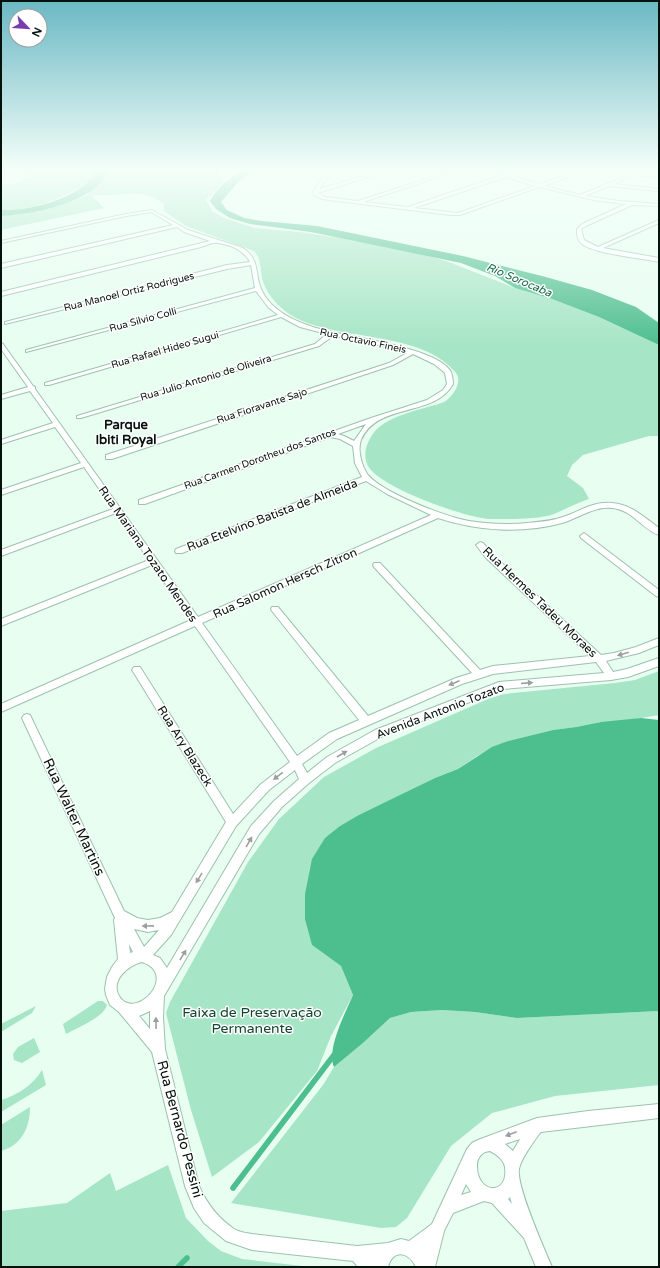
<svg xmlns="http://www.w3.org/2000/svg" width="660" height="1268" font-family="'Varela Round',sans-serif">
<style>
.green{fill:#a6e5c5}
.water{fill:#4dbe8e}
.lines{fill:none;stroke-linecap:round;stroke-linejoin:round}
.stream{stroke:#4dbe8e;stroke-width:5.5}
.street-casing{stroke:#9cc2ae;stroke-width:2}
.street{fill:#fff;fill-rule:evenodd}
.oneway{fill:#9ba09e}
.labels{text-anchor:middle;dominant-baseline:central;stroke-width:3;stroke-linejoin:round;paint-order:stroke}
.far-street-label{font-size:10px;fill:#05120c;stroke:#fff}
.far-water-label{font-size:11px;font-style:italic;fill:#106646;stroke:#fff}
.street-label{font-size:12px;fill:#05120c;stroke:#fff}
.far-district-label{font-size:13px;font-weight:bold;fill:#05120c;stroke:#fff}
.near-street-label{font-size:14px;fill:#05120c;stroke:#fff}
.near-park-label{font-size:14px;fill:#154430;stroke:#fff}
</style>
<rect width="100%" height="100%" fill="#e7fef1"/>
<!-- green -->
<path class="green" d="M 16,169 L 92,169 C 92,171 93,175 92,178 C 90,183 82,186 77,189 C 54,202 28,211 1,210 L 1,185 L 16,183 L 31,176 L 36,177 L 40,174 Z
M 107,169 L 217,169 L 224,182 L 206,200 L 213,212 L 227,219 L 255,228 L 300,232 L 340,238 L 425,255 L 449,262 L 515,288 L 552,299 L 599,317 L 659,345 L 659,436 L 649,436 L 583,455 L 572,465 L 567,476 L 583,488 L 589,499 C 576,503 566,509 554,514 C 537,520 508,519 490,519 C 465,518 379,487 368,466 C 361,452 369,437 378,428 C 392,416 414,411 431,406 C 435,405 440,404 444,402 C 452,397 463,383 456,373 C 421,330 341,342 294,317 C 281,310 268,296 263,282 C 260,272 262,259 254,251 L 186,226 L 164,211 L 164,204 C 143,186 115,198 91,195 L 104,208 L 1,230 L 1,216 C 19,215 52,209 69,202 C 76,200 81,197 89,195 L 87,193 L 92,191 Z
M 659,671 L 659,715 L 623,721 L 601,722 L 576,727 L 553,730 L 508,741 L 477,756 L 458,769 L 435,778 L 340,826 L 312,945 L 341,966 L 353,995 L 331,1036 L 317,1071 L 259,1142 L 212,1177 L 191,1110 L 166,1013 L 170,1002 L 248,862 L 279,819 L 324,777 L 376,748 L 488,699 L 504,694 L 615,683 L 635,680 Z
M 98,1001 L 103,1001 L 107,1005 C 103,1018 78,1027 66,1034 L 63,1024 Z
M 36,1006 L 32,1013 L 1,1032 L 1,1024 Z
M 442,1010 L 475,1012 L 517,1018 L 659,1011 L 659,1085 L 555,1096 L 492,1113 L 451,1146 L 407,1218 L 396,1227 L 381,1228 L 231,1203 L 323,1085 L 334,1067 L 363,1043 L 390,1018 L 411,1012 Z
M 34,1038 L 40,1052 L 22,1063 L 14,1060 L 13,1054 L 18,1047 Z
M 42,1070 L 46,1085 L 1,1112 L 1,1100 C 18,1095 33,1085 42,1070 Z
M 30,1107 C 30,1127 22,1145 1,1151 L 1,1125 Z
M 168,1165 L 186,1218 L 208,1241 L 221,1251 L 242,1259 L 311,1267 L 1,1267 L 1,1211 L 67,1203 L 110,1173 L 116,1191 Z"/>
<!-- water -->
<path class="water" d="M 92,169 L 107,169 C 102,202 29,215 1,216 L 1,210 C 30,211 72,200 92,178 Z
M 248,169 L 255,169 L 239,181 L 221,202 L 227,210 L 244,218 L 262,221 L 317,226 L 463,256 L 542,276 L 592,290 L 636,307 L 659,323 L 659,345 L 599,317 L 552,299 L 515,288 L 495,276 L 461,263 L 311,232 L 250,224 L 230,218 L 216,209 L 210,201 C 222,181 229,179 248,169 Z
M 641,718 L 659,720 L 659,1011 L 517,1018 L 475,1012 L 442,1010 L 411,1012 L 390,1018 L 363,1043 L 334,1067 C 326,1049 346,1012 353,995 L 341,966 L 312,945 L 305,919 L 305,894 L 312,859 L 325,838 L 340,826 L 359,815 L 435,778 L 458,769 L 492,747 L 508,741 L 553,730 L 576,727 L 601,722 Z"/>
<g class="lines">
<!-- stream -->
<path class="stream" d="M 233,1188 L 334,1055
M 178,1267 L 187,1258"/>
<!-- street casing -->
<g class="street-casing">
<path id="street" d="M 8,169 L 14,169 L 39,175 L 37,176 Z
M 330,169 L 335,169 L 331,172 L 319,189 L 388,169 L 393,169 L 318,193 L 325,197 L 358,201 L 457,169 L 462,169 L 363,202 L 408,207 L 502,175 L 485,169 C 492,169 500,174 507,173 C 514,172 519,169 526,169 L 510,175 L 539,184 L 584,169 L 589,169 L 544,186 L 580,195 L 634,173 L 659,175 L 659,177 L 635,175 L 614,184 L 659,189 L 659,191 L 609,186 L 585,196 L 619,201 L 659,204 L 659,206 L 632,205 L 586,226 L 581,229 L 584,240 L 598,247 L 659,220 L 659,223 L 603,248 L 659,258 L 659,262 C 641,258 595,254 582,244 C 577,240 577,234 577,229 L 582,224 L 626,204 L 594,200 L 539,187 L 460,215 L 450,215 L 322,199 L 314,195 L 313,192 L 328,170 ZM 506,177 L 535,186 L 458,213 L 414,208 Z
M 152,210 L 188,230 L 243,248 C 261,260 254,275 262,291 C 271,310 294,321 313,327 C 342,337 437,346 451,372 C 452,375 453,380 453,384 C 434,418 377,402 361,440 C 357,450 362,467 368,475 C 383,493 446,517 469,521 C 488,524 508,525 527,523 C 538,522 552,521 563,517 C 579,512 593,501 612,503 C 630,504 644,517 659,528 L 659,535 C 643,530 633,510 612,508 C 594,506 579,518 562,523 C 522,534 478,531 438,518 L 202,623 L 297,756 L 329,733 L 359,720 L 272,611 L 271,609 L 272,607 L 278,607 L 368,716 L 456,678 L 472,673 L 374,567 L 373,565 L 374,563 L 380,563 L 480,670 L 493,666 L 590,656 L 486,558 L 476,545 L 480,542 L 483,543 L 492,554 L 601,655 L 614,653 L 636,647 L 659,638 L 659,645 L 639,653 L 606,661 L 613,672 L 627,669 L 659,658 L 659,666 L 628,677 L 611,680 L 503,689 L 383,736 L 335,763 L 309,783 L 282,807 L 259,834 L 164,996 L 163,1017 L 165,1049 L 199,1186 C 207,1204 218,1218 234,1229 C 239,1232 246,1233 252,1234 L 357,1246 L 388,1243 L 401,1239 L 409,1241 L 432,1224 L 467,1149 L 472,1143 L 478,1140 L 537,1118 L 588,1111 L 659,1104 L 659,1118 L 541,1132 L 539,1134 C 533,1143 521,1158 519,1169 C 516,1186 544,1248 552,1267 L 536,1267 L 524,1238 L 492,1203 L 484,1201 L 453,1213 L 444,1231 L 435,1267 L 416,1267 C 409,1252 393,1248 388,1267 L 358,1267 L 353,1261 L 252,1250 L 226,1241 L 204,1223 L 194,1208 L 185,1186 L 152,1052 L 119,1012 L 110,1005 L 106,995 L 105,989 L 107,977 L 112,967 L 118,959 L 114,920 L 115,918 L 22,718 L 24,715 L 27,714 L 30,715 L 124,911 L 137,918 L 148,920 L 160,918 L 172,912 L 226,822 L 134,673 L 132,670 L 134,667 L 140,667 L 233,814 L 261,784 L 290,762 L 195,626 L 1,712 L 1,704 L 191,620 L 152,565 L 1,626 L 1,619 L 149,560 L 116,513 L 1,556 L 1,550 L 113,509 L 84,467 L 1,495 L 1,490 L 81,463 L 55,427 L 1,444 L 1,440 L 53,423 L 30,391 L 1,399 L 1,395 L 28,387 L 1,349 L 1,343 L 3,344 L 33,386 L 35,387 L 35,389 L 198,617 L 431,515 L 387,494 L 366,481 L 182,553 L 176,553 L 175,551 L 176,549 L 362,477 L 355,463 L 353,446 L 340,439 L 330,437 L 145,504 L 139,504 L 139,500 L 371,418 L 427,400 L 443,390 L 447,384 L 445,373 L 434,364 L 413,354 L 393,365 L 112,459 L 106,459 L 106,455 L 389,363 L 407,353 L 372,343 L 333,336 L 319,346 L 81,418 L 77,418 L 77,416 L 315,344 L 327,334 L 300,327 L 281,317 L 49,385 L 45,385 L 45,383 L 278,315 L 268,307 L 256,291 L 26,352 L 26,350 L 255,288 L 251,265 L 227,269 L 5,324 L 5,322 L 227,265 L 250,262 C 244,250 229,244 217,243 C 212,242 205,246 201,247 L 1,296 L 1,292 L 210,241 L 184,232 L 177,227 L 1,268 L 1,264 L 173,225 L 151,212 L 126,216 L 1,243 L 1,241 L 126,214 ZM 366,424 L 354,441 L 344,436 L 338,434 ZM 596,662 L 604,673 L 499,682 L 375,730 L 327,757 L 307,773 L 302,764 L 337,739 L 462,684 L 493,674 ZM 295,770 L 299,779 L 274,801 L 251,826 L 167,968 L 160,958 L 153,955 L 171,935 L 236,826 L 269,790 ZM 134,929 L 148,932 L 159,930 L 144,947 ZM 129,944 L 133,952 L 130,953 ZM 142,962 C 144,963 148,964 150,966 C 172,982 134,1020 119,996 C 110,980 129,965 142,962 ZM 150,1011 L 150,1029 L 139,1016 ZM 520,1139 L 513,1151 L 505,1144 ZM 490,1151 C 496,1154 504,1160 505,1167 C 509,1197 476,1194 477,1165 C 477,1159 480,1155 485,1152 ZM 466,1184 L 471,1192 L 461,1195 ZM 510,1197 L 512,1204 L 508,1199 Z
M 584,533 L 659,590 L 659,597 L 656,596 L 581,538 L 580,536 Z"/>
</g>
<!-- street -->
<use href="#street" class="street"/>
</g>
<!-- one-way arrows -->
<defs><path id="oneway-solid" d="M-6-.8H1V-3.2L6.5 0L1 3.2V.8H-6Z"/></defs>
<g class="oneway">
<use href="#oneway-solid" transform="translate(623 654) rotate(164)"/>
<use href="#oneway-solid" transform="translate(454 683) rotate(157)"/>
<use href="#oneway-solid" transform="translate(527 683) rotate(-5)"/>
<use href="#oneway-solid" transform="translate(342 754) rotate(-30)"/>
<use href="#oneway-solid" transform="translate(278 776) rotate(142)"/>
<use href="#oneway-solid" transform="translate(249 842) rotate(-60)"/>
<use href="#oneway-solid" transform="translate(199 878) rotate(121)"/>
<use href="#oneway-solid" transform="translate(148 926) rotate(179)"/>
<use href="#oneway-solid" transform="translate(183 955) rotate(-59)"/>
<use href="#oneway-solid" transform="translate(156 1023) rotate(-91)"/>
<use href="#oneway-solid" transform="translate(511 1134) rotate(159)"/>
</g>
<!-- sky -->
<linearGradient id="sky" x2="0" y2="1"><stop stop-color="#6ab8c4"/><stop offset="0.49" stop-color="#f4fff9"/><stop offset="1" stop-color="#f4fff9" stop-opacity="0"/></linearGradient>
<rect width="660" height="346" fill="url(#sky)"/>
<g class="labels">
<!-- far-street labels -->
<g class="far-street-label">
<text transform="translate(129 292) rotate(-14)">Rua Manoel Ortiz Rodrigues</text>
<text transform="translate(143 320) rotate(-15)">Rua Silvio Colli</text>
<text transform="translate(363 341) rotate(12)">Rua Octavio Fineis</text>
<text transform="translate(165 350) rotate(-16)">Rua Rafael Hideo Sugui</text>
<text transform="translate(206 378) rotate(-17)">Rua Julio Antonio de Oliveira</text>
<text transform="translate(262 406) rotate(-18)">Rua Fioravante Sajo</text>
<text transform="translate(260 459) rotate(-20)">Rua Carmen Dorotheu dos Santos</text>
</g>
<!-- far-water labels -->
<g class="far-water-label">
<text transform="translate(519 280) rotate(23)">Rio Sorocaba</text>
</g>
<!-- street labels -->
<g class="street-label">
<text transform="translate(272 515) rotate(-21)">Rua Etelvino Batista de Almeida</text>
<text transform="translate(148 554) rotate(55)">Rua Mariana Tozato Mendes</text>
<text transform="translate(285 583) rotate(-24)">Rua Salomon Hersch Zitron</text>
<text transform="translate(540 602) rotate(44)">Rua Hermes Tadeu Moraes</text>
<text transform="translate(440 711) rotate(-21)">Avenida Antonio Tozato</text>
<text transform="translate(185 746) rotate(58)">Rua Ary Blazeck</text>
</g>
<!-- far-district labels -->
<g class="far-district-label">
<text x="126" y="425">Parque<tspan x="126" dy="15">Ibiti Royal</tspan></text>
</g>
<!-- near-street labels -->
<g class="near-street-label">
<text transform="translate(74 817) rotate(65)">Rua Walter Martins</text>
<text transform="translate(180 1129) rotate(75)">Rua Bernardo Pessini</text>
</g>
<!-- near-park labels -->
<g class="near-park-label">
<text x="252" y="1012">Faixa de Preservação<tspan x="252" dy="16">Permanente</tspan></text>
</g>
</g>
<!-- border -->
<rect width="660" height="1268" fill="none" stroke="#05120c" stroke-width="4"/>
<!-- north arrow -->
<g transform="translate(28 28) rotate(115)"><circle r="19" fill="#ffffff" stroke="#9ba09e"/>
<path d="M0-3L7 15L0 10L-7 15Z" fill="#773cb2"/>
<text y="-6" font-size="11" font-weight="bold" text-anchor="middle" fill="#05120c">N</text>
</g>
</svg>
